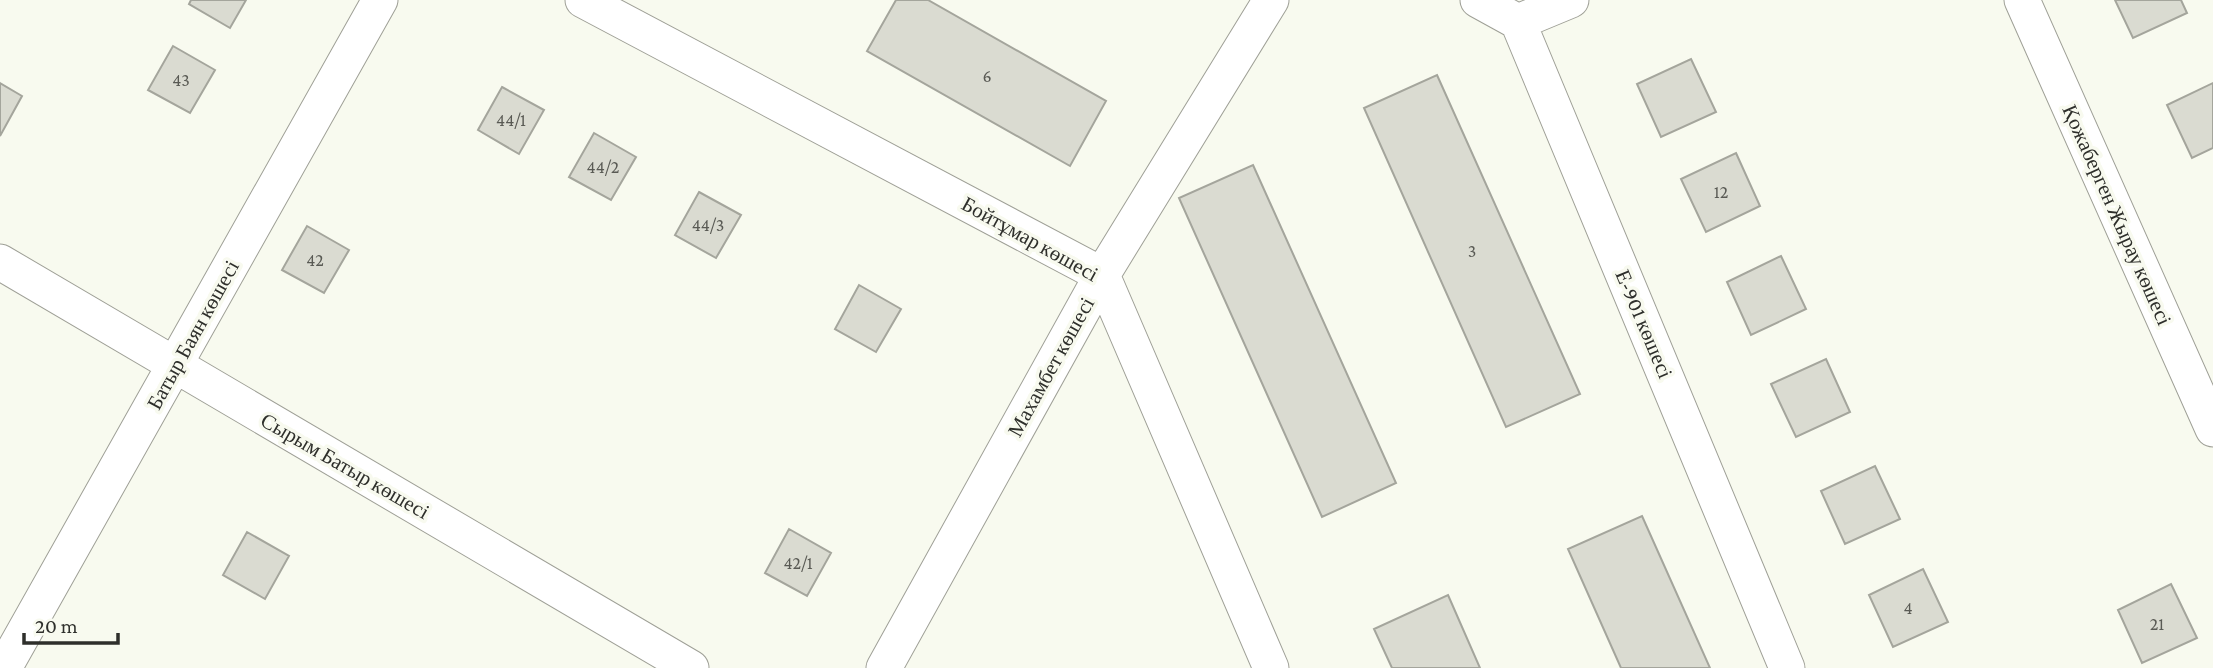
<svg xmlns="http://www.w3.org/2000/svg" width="2213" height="668" font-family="'Crimson Pro',serif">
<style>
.building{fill:#dadbd1;stroke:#a4a59c;stroke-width:2}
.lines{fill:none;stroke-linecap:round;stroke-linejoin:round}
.minor-casing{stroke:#9fa097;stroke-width:37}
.minor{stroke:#fff;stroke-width:35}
.labels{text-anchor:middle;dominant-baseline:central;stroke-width:7;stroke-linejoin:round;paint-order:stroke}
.number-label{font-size:18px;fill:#595a54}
.street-label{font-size:21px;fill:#2e2f2b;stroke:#f8faef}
</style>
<rect width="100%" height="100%" fill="#f8faef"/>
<!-- building -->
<path class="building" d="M 191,0 L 246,0 L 230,28 L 189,4 Z
M 896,0 L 928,0 L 1106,101 L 1070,166 L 867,51 Z
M 2115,0 L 2181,0 L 2187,13 L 2133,38 Z
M 173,46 L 215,70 L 190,113 L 148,90 Z
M 1691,59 L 1716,112 L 1661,137 L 1637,84 Z
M 1437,75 L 1580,394 L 1506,427 L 1364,108 Z
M 0,83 L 22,96 L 0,136 Z
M 2213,83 L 2213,148 L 2192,158 L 2167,105 Z
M 502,87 L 544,110 L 519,154 L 478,130 Z
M 594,133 L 636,157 L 611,200 L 569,177 Z
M 1736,153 L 1760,206 L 1706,232 L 1681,179 Z
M 1253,165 L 1396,483 L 1322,517 L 1179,198 Z
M 699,192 L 741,215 L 716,258 L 675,235 Z
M 307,226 L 349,250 L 324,293 L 282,270 Z
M 1781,256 L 1806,309 L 1751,335 L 1727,282 Z
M 859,285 L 901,309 L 876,352 L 835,329 Z
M 1826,359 L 1850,412 L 1796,437 L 1771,384 Z
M 1875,466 L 1900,519 L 1845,544 L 1821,491 Z
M 1642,516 L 1710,668 L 1621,668 L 1568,549 Z
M 789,529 L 831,553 L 807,596 L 765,573 Z
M 247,532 L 289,556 L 265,599 L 223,575 Z
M 1923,569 L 1948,622 L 1893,647 L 1869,595 Z
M 2171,584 L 2197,638 L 2142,663 L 2118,610 Z
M 1448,595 L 1480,668 L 1392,668 L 1374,629 Z"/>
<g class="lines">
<!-- minor casing -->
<g class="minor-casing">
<path id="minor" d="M 583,0 L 1102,275 L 1271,668
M 1478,0 L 1518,22 L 1787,668
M 2022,0 L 2213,429
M 1518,22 L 1571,0
M 0,262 L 691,668
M 4,668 L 380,0
M 884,668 L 1102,275 L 1271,0"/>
</g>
<!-- minor -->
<use href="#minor" class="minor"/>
</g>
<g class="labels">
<!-- number labels -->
<g class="number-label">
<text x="987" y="76">6</text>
<text x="181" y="80">43</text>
<text x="511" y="120">44/1</text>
<text x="603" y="167">44/2</text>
<text x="1721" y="192">12</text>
<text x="708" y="225">44/3</text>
<text x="1472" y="251">3</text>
<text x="315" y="260">42</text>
<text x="798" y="563">42/1</text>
<text x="1908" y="608">4</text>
<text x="2157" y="624">21</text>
</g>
<!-- street labels -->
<g class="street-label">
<text transform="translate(2117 215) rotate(66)">Қожаберген Жырау көшесі</text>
<text transform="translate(1030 239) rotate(29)">Бойтұмар көшесі</text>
<text transform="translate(1644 324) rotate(67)">Е-901 көшесі</text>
<text transform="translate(193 335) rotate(-61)">Батыр Баян көшесі</text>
<text transform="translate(1051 367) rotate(-61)">Махамбет көшесі</text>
<text transform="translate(345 466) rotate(30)">Сырым Батыр көшесі</text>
</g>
</g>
<!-- scale -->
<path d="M24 633v10h94v-10" fill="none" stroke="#2e2f2b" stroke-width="3.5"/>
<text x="35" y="633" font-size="21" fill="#2e2f2b" stroke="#f8faef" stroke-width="5" paint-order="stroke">20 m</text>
</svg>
